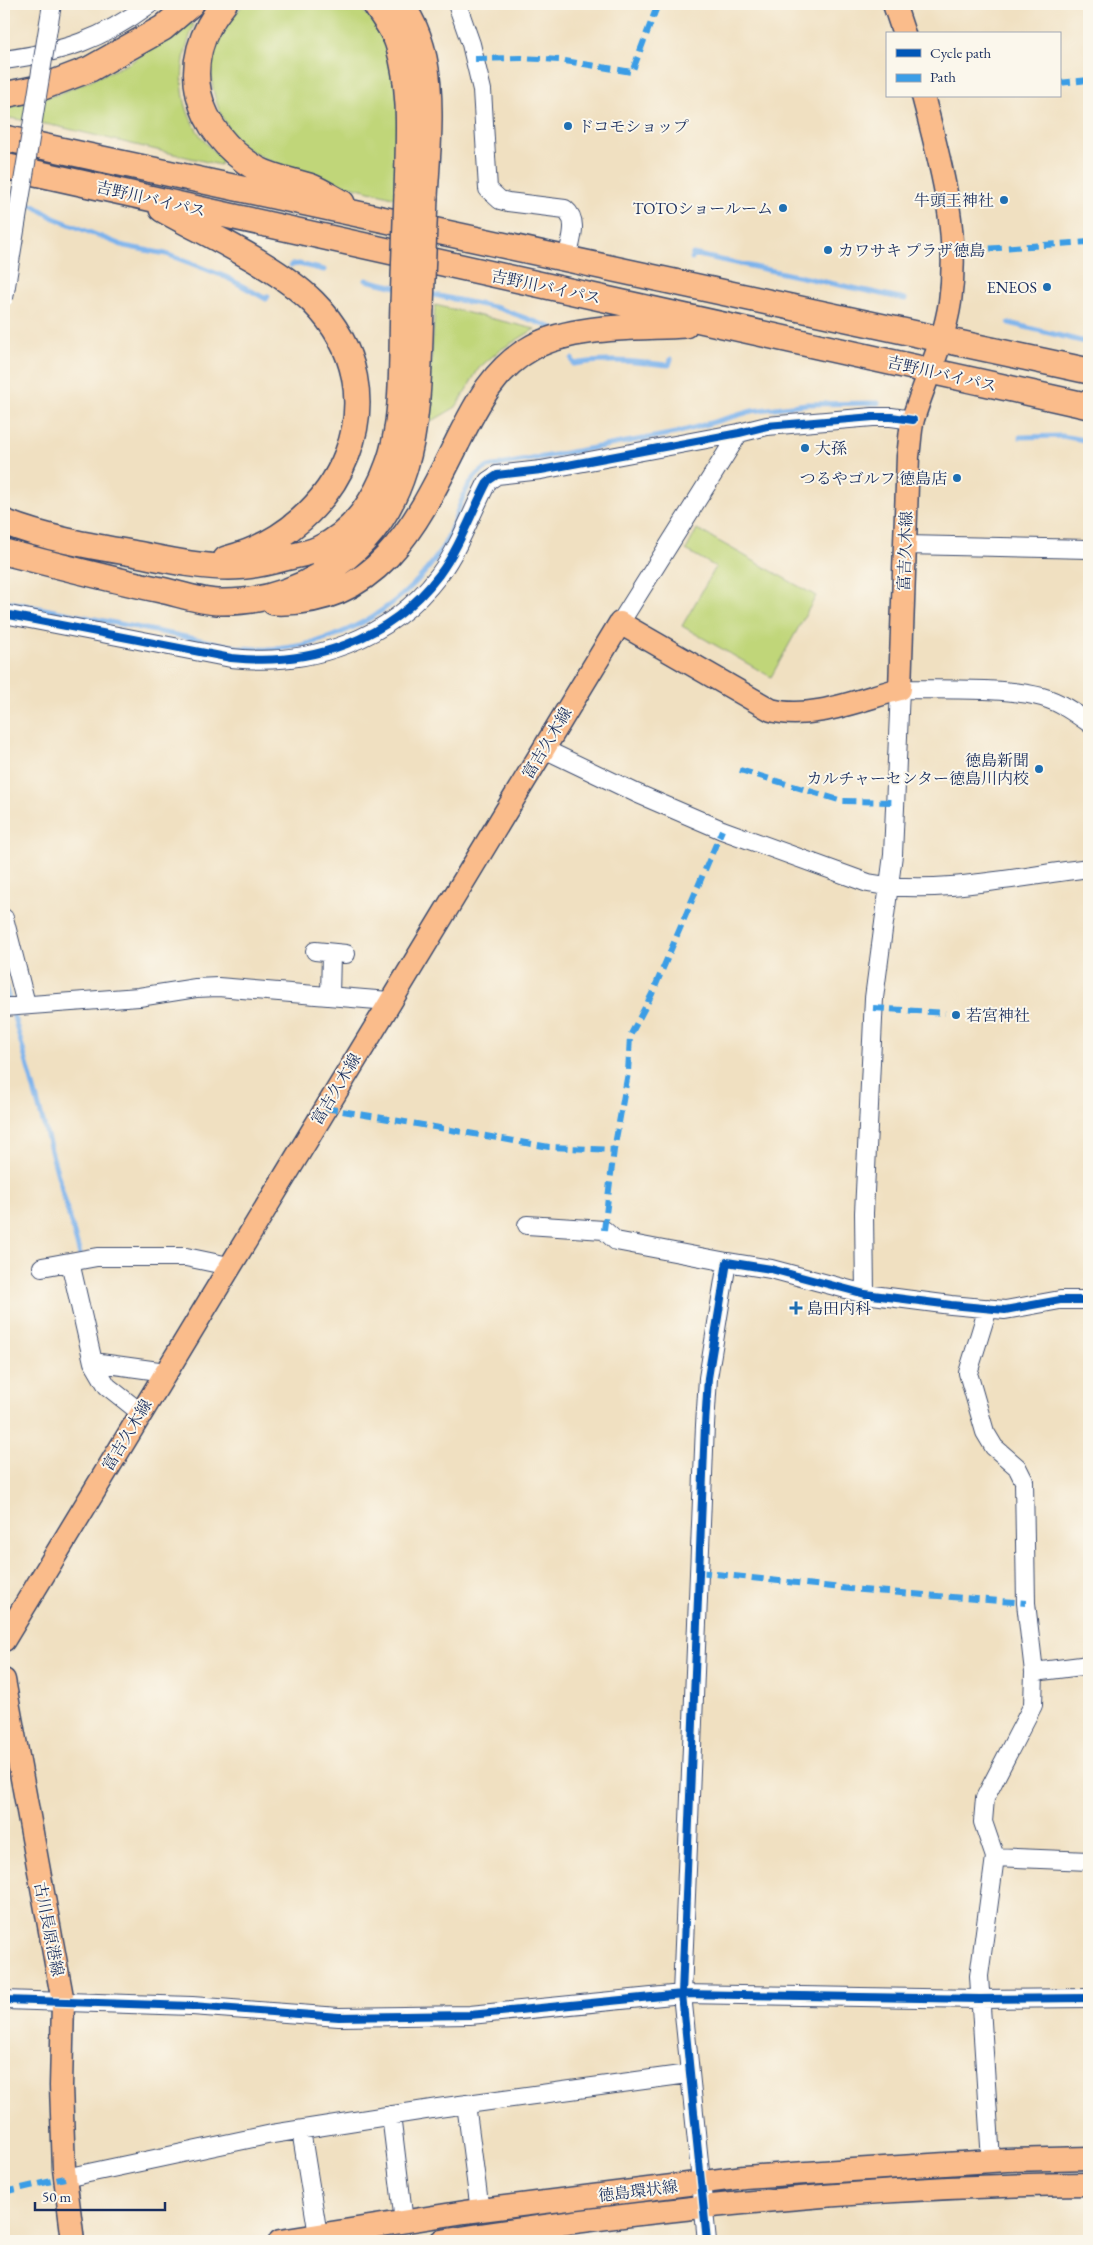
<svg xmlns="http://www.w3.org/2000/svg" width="1093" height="2245" font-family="'EB Garamond','Noto Serif JP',serif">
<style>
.green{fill:#c0d679;stroke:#6e826c}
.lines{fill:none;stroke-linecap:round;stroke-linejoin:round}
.stream{stroke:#7db3ec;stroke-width:5}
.minor-casing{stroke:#3b4a6d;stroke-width:20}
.major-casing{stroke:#3b4a6d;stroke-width:25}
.highway-casing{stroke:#3b4a6d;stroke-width:28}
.minor{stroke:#fff;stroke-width:18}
.major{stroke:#fabc8b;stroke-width:22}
.highway{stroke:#fabc8b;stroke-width:25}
.minor-bridge-casing{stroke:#3b4a6d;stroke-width:20;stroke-linecap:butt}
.highway-bridge-casing{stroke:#3b4a6d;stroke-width:28;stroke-linecap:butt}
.minor-bridge{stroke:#fff;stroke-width:18}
.highway-bridge{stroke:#fabc8b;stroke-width:25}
.quiet{stroke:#3b9de6;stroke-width:6;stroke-dasharray:12 6;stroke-linecap:butt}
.cycleway-casing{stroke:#fbf7ec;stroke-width:11}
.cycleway{stroke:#0057b8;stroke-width:8}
.poi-dot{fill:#1f6fb2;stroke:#fbf7ec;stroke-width:2}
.labels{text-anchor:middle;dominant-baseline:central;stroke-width:4;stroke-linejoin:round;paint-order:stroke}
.poi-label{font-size:16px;fill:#1b2f5e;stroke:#fbf7ec;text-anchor:start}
.street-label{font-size:16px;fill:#1b2f5e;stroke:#fbf7ec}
</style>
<rect width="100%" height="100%" fill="#fbf7ec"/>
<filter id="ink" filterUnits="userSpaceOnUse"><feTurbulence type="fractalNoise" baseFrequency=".02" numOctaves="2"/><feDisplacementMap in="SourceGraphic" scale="10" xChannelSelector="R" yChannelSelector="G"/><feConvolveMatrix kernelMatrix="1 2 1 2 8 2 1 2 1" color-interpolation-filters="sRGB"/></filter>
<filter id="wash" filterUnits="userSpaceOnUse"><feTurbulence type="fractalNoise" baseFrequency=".0096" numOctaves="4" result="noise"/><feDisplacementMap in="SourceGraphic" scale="20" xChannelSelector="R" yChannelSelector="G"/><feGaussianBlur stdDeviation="1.12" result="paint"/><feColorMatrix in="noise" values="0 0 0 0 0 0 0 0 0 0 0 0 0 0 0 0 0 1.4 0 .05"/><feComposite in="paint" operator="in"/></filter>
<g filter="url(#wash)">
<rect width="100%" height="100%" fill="#f0e0c1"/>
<!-- green -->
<path class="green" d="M 244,4 L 354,4 C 410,41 398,140 396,198 C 354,186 279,172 245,147 C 228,134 217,109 213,89 C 207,53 220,29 244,4 Z
M 187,21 L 194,25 C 173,76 179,124 223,159 L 220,165 L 56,126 L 4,117 L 4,108 L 59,94 L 130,63 Z
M 435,305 L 535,329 L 500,350 L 479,368 L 456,407 L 427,424 Z
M 697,529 L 816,596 L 771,677 L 682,626 L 716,567 L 686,550 Z"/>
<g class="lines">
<!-- stream -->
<path class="stream" d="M 4,198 L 34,206 L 54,218 L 124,246 L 166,254 L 195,265 L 226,277 L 266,299 L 268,296
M 692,259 L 693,254 L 905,299
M 291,265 L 299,264 L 324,270
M 366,280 L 396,287
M 429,294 L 498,308 L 553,328
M 1009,323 L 1089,343
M 572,359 L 574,364 C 605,358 637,362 669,365 L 671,359
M 1020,437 L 1062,436 L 1089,441
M 4,601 L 241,648 C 252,648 264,650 275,649 C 342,644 410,603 444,545 C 458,520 461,480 488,467 L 676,433 L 752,411 L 806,404 L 878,403
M 4,981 L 80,1255"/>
</g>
</g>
<g filter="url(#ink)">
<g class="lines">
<!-- minor casing -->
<g class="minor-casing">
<path id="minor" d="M 457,4 L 471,44 L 482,90 L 488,189 L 500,200 L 508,202 L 565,209 C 580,221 570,242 567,259
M 4,60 C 63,52 101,40 150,4
M 905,545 L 1089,549
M 4,614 L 231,658 C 310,667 390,640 439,575 C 460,547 472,511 488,481 L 497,475 L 541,470 L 739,433 L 767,426 L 873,417 L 891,417 L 913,420
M 620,623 L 739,433
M 544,749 L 636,793 L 722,830 L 868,883 C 937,896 1020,876 1089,868
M 4,918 L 26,1004
M 315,951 L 346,954
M 330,996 L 331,953
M 4,1007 L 139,997 L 196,988 L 218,987 L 389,1001
M 527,1225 L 604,1230 L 616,1241 L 727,1262
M 70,1262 L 93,1362 L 166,1372
M 42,1267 L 97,1257 L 186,1257 L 229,1266
M 865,1294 L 864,1213 L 874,998 L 893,855 L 900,689 C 942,690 1003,687 1042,697 C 1060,702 1075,713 1089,723
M 988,1308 L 968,1373 L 985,1432 L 994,1447 L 1017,1467 L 1024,1481 L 1026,1603 L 1034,1672
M 93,1362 L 107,1386 L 141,1413
M 995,1857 L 1089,1861
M 4,2000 L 192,2006 L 339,2017 L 470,2015 L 682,1994 L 980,1999 L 1089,1998
M 466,2104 L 480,2211
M 391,2115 L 404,2222
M 301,2130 L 318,2235
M 991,2161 L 979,1976 L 995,1857 L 983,1822 L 985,1798 L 1033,1705 L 1034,1672 L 1089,1665
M 65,2178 L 272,2134 L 438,2108 L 688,2074
M 707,2241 L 682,1994 L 705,1425 L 708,1378 L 727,1262 L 771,1269 L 865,1294 L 951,1305 L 1005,1310 L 1060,1300 L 1089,1300"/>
</g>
<!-- major casing -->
<g class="major-casing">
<path id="major" d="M 894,4 L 904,34
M 4,1640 L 620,623 L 771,710 C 810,721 861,699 900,689 L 908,456 C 910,444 910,430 913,419 C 925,380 944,343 950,302 C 960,231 941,165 923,96
M 4,1680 L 63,2002 L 61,2086 L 64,2169 L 73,2241
M 280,2241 L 465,2212 L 744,2177 L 1007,2160 L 1089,2158
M 441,2241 C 655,2208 872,2186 1089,2184"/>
</g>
<!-- highway casing -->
<g class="highway-casing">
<path id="highway" d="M 224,4 C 175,62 195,132 257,169 C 274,178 294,181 312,187 C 322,191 332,198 342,203
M 375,4 C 382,16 394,30 398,44 C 413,92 408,144 407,194
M 400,4 C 440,52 428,139 425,197
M 4,95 L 43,87 L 90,69 L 163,28 L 191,4
M 4,138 L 1089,371
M 4,166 L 1089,406
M 162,209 C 208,235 277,266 313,302 C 405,394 341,530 226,559
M 4,522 C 44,538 90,546 132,553 C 164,559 196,567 229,567 C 248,567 267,563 285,558 C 295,555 308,554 318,549 C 353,534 376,499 388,465 C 405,420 401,352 403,304
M 4,552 C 56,565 108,579 161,590 C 179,594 199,601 217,602 C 254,603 289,594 321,575 C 423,515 417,410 421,307
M 274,602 C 378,606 417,523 457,443 C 476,405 494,368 533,347 C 574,325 639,328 685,325"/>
</g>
<!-- minor -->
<use href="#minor" class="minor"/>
<!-- major -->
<use href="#major" class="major"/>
<!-- highway -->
<use href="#highway" class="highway"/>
<!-- minor-bridge casing -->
<g class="minor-bridge-casing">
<path id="minor-bridge" d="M 4,298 L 52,4"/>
</g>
<!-- highway-bridge casing -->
<g class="highway-bridge-casing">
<path id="highway-bridge" d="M 403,304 L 407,194
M 421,307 L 425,197"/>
</g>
<!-- minor-bridge -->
<use href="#minor-bridge" class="minor-bridge"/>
<!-- highway-bridge -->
<use href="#highway-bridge" class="highway-bridge"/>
<!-- quiet -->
<path class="quiet" d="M 475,59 L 521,58 L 559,60 L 632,72 L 658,4
M 1059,83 L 1089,80
M 954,251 L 1089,242
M 740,770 L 842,801 L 895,802
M 873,1008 L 945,1013
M 325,1108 L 549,1147 L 614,1150
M 604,1230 L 614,1150 L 628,1073 L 630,1036 L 652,994 L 722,830
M 698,1572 L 850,1589 L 1026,1603
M 4,2192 L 65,2178"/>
<!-- cycleway casing -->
<g class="cycleway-casing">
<path id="cycleway" d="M 4,614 L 231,658 C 310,667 390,640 439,575 C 460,547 472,511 488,481 L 497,475 L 541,470 L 739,433 L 767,426 L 873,417 L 891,417 L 913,420
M 4,2000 L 192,2006 L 339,2017 L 470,2015 L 682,1994 L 980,1999 L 1089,1998
M 707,2241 L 682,1994 L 705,1425 L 708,1378 L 727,1262 L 771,1269 L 865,1294 L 951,1305 L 1005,1310 L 1060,1300 L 1089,1300"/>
</g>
<!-- cycleway -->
<use href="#cycleway" class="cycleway"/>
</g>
</g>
<!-- markers -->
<g class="poi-dot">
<circle cx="568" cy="126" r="5"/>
<circle cx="1004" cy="200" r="5"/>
<circle cx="783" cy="208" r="5"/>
<circle cx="828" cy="250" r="5"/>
<circle cx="1047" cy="287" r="5"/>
<circle cx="805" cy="448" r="5"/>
<circle cx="957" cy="478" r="5"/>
<circle cx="1039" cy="769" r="5"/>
<circle cx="956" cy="1015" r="5"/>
<path d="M793.5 1300.5h5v5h5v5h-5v5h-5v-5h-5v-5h5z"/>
</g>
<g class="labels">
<!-- poi labels -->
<g class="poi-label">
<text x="578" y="126">ドコモショップ</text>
<text x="994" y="200" text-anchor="end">牛頭王神社</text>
<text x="773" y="208" text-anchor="end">TOTOショールーム</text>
<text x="838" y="250">カワサキ プラザ徳島</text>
<text x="1037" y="287" text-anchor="end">ENEOS</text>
<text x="815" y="448">大孫</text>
<text x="947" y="478" text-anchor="end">つるやゴルフ 徳島店</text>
<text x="1029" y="760" text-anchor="end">徳島新聞<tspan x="1029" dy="18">カルチャーセンター徳島川内校</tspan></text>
<text x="966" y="1015">若宮神社</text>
<text x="807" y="1308">島田内科</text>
</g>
<!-- street labels -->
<g class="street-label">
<text transform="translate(151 199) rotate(13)">吉野川バイパス</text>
<text transform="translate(546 287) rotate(12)">吉野川バイパス</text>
<text transform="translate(942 374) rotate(13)">吉野川バイパス</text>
<text transform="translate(905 551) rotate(-88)">富吉久木線</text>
<text transform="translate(547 743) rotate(-59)">富吉久木線</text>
<text transform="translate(336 1089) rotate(-59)">富吉久木線</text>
<text transform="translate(127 1435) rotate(-59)">富吉久木線</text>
<text transform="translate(49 1929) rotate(79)">古川長原港線</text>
<text transform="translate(638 2191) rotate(-7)">徳島環状線</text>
</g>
</g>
<!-- margin -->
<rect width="1093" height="2245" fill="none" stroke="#fbf7ec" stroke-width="20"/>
<!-- legend -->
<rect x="886" y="32" width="175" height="65" fill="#fbf7ec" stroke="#a1a7b3"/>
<rect x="896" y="49" width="25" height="8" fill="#0057b8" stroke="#a1a7b3"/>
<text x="930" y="58" font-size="15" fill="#1b2f5e">Cycle path</text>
<rect x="896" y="74" width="25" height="8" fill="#3b9de6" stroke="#a1a7b3"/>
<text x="930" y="82" font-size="15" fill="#1b2f5e">Path</text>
<!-- scale -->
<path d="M35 2202v8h130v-8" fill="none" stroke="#1b2f5e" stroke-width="2.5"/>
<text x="42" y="2202" font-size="15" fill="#1b2f5e" stroke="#fbf7ec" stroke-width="4" paint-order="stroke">50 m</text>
</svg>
